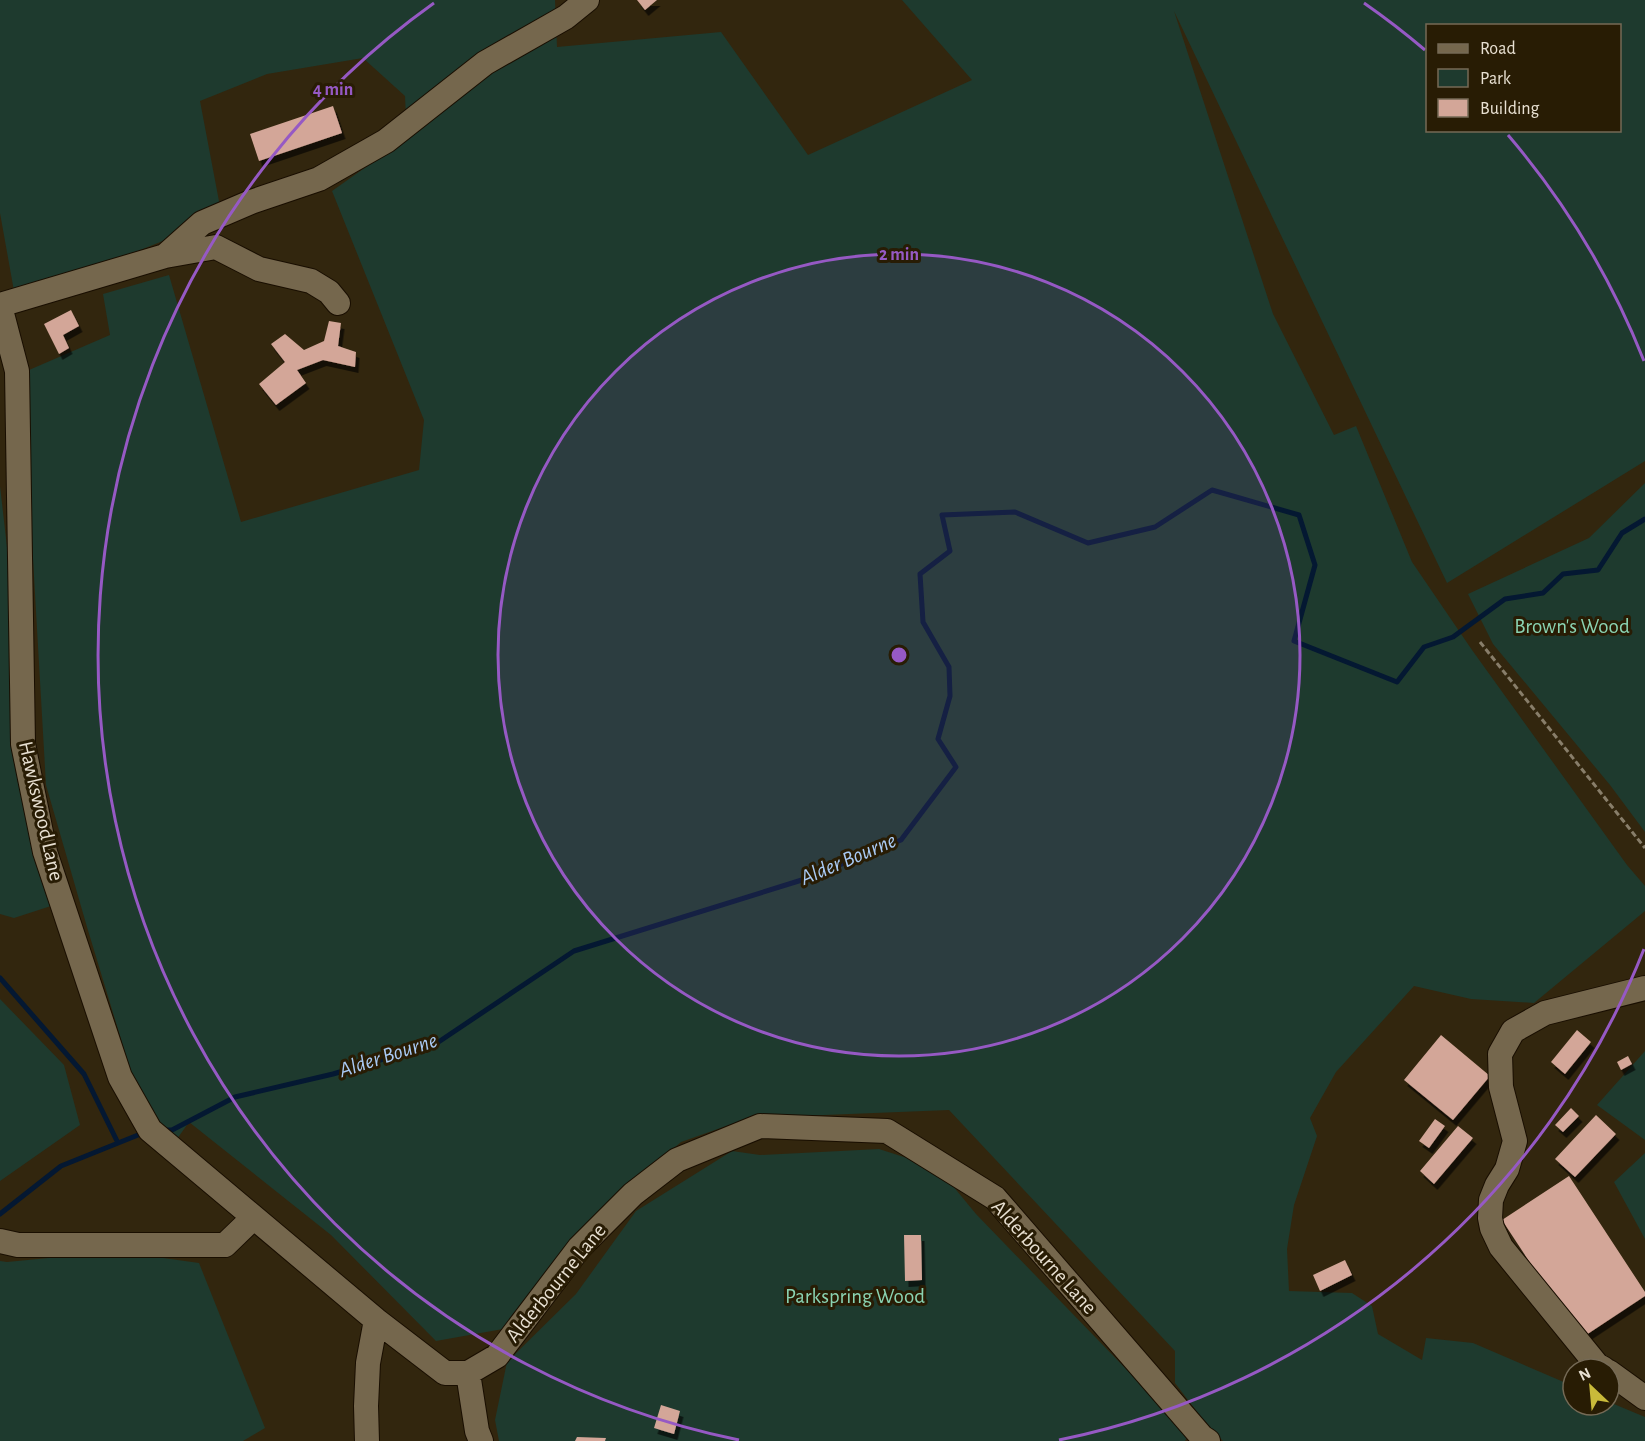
<svg xmlns="http://www.w3.org/2000/svg" width="1645" height="1441" font-family="'Alegreya Sans',sans-serif">
<style>
.green{fill:#1e3a2e;fill-rule:evenodd}
.lines{fill:none;stroke-linecap:round;stroke-linejoin:round}
.stream{stroke:#041832;stroke-width:5}
.building{fill:#d3a698;filter:url(#shadow)}
.minor-casing{stroke:#190e00;stroke-width:26}
.path{stroke:#887e6a;stroke-width:3;stroke-dasharray:6 3;stroke-linecap:butt}
.minor{stroke:#75674d;stroke-width:24}
.ring{fill:none;stroke:#9659c4;stroke-width:3}
.labels{text-anchor:middle;dominant-baseline:central;stroke-width:6;stroke-linejoin:round;paint-order:stroke}
.park-label{font-size:21px;fill:#8ad3b2;stroke:#281c04}
.street-label{font-size:21px;fill:#e8e0d2;stroke:#281c04}
.water-label{font-size:22px;font-style:italic;fill:#a9caf4;stroke:#281c04}
.centre{fill:#9659c4;stroke:#281c04;stroke-width:3}
.ring-label{font-size:18px;text-anchor:middle;font-weight:bold;fill:#9659c4;stroke:#281c04;stroke-width:6;stroke-linejoin:round;paint-order:stroke}
</style>
<defs>
<filter id="shadow"><feDropShadow dx="3.5" dy="6" stdDeviation="0" flood-color="#0009"/></filter>
</defs>
<rect width="100%" height="100%" fill="#32260e"/>
<!-- green -->
<path class="green" d="M 0,0 L 555,0 L 557,47 L 721,32 L 808,155 L 972,80 L 902,0 L 1645,0 L 1645,461 L 1447,583 L 1174,11 L 1273,314 L 1334,435 L 1356,426 L 1412,562 L 1472,650 L 1627,865 L 1645,886 L 1645,911 L 1534,1003 L 1471,999 L 1414,986 L 1336,1072 L 1310,1118 L 1317,1136 L 1294,1205 L 1287,1249 L 1289,1291 L 1352,1293 L 1372,1306 L 1378,1334 L 1422,1360 L 1426,1338 L 1473,1343 L 1573,1386 L 1573,1405 L 1609,1405 L 1609,1402 L 1645,1417 L 1645,1441 L 1223,1441 L 1207,1425 L 1175,1383 L 1175,1351 L 949,1110 L 749,1118 L 681,1142 L 585,1227 L 503,1329 L 436,1341 L 331,1235 L 189,1122 L 177,1139 L 151,1118 L 137,1092 L 87,927 L 46,785 L 22,368 L 29,370 L 110,335 L 103,294 L 169,275 L 241,522 L 419,470 L 424,420 L 332,191 L 407,138 L 405,96 L 363,58 L 267,74 L 200,101 L 222,217 L 138,251 L 14,291 L 0,213 ZM 1428,26 L 1620,26 L 1620,130 L 1428,130 Z
M 1645,483 L 1645,832 L 1610,785 L 1493,644 L 1468,594 L 1589,538 Z
M 0,486 L 11,582 L 18,700 L 17,779 L 51,906 L 14,918 L 0,914 Z
M 0,999 L 64,1065 L 80,1125 L 0,1181 Z
M 1645,1051 L 1645,1140 L 1597,1105 Z
M 879,1149 L 938,1168 L 976,1214 L 1189,1434 L 1185,1441 L 499,1441 L 495,1420 L 507,1362 L 576,1294 L 636,1211 L 732,1151 L 760,1155 Z
M 1645,1153 L 1645,1239 L 1614,1182 Z
M 142,1255 L 199,1263 L 265,1428 L 243,1441 L 0,1441 L 0,1261 L 7,1262 L 69,1256 Z"/>
<g class="lines">
<!-- stream -->
<path class="stream" d="M 0,978 L 84,1074 L 118,1143
M 164,1130 L 172,1130 L 235,1097 L 333,1074 L 437,1043 L 574,951 L 805,879 L 901,840 L 956,767 L 938,739 L 950,696 L 949,667 L 923,622 L 920,574 L 950,551 L 942,515 L 1015,512 L 1088,543 L 1155,527 L 1212,490 L 1299,515 L 1315,565 L 1294,641 L 1397,682 L 1424,647 L 1453,637 L 1505,599 L 1543,593 L 1563,574 L 1598,570 L 1622,533 L 1645,519
M 0,1214 L 61,1166 L 143,1133"/>
</g>
<!-- building -->
<path class="building" d="M 637,0 L 657,0 L 645,10 Z
M 333,106 L 342,133 L 259,161 L 250,134 Z
M 71,310 L 79,326 L 63,335 L 69,348 L 59,354 L 44,324 Z
M 329,321 L 341,323 L 338,346 L 356,352 L 355,367 L 323,360 L 297,370 L 306,383 L 276,405 L 259,384 L 285,362 L 271,344 L 285,334 L 304,350 L 324,341 Z
M 1577,1030 L 1591,1042 L 1565,1074 L 1551,1062 Z
M 1441,1035 L 1490,1076 L 1453,1120 L 1404,1080 Z
M 1628,1056 L 1632,1064 L 1621,1070 L 1617,1062 Z
M 1571,1108 L 1579,1116 L 1563,1132 L 1555,1125 Z
M 1596,1115 L 1616,1134 L 1575,1177 L 1555,1159 Z
M 1435,1119 L 1445,1126 L 1429,1148 L 1419,1141 Z
M 1458,1126 L 1473,1138 L 1434,1184 L 1420,1171 Z
M 1569,1176 L 1645,1292 L 1645,1296 L 1580,1339 L 1502,1220 Z
M 904,1235 L 921,1235 L 922,1280 L 905,1281 Z
M 1345,1260 L 1352,1275 L 1320,1291 L 1313,1275 Z
M 661,1405 L 680,1411 L 674,1434 L 654,1428 Z
M 577,1437 L 606,1438 L 605,1441 L 575,1441 Z"/>
<g class="lines">
<!-- minor casing -->
<g class="minor-casing">
<path id="minor" d="M 165,256 L 202,223 L 251,202 L 319,179 L 386,141 L 485,63 L 566,17 L 587,0
M 0,305 L 165,256 L 216,247 L 259,269 L 311,281 L 329,292 L 338,303
M 0,306 L 17,371 L 23,744 L 45,852 L 120,1077 L 150,1130 L 376,1320 L 445,1373 L 468,1373 L 497,1356 L 579,1248 L 633,1194 L 677,1160 L 760,1126 L 887,1131 L 995,1198 L 1202,1437 L 1208,1441
M 0,1241 L 18,1245 L 225,1245 L 253,1218
M 1604,1369 L 1597,1365 L 1501,1247 L 1492,1228 L 1490,1218 L 1491,1200 L 1497,1185 L 1507,1169 L 1515,1141 L 1501,1087 L 1500,1054 L 1513,1031 L 1545,1013 L 1645,988
M 1609,1372 L 1645,1398
M 468,1373 L 477,1431 L 481,1441
M 367,1441 L 366,1406 L 368,1363 L 376,1320"/>
</g>
<!-- path -->
<path class="path" d="M 1480,642 L 1645,848"/>
<!-- minor -->
<use href="#minor" class="minor"/>
</g>
<!-- distance rings -->
<circle cx="899" cy="655" r="401" fill="#9659c4" fill-opacity=".12"/>
<g class="ring">
<circle cx="899" cy="655" r="401"/>
<path d="M1644 949A801 801 0 0 1 1059 1440M739 1440A801 801 0 0 1 434 3M1364 3A801 801 0 0 1 1425 50M1508 135A801 801 0 0 1 1644 361"/>
</g>
<g class="labels">
<!-- park labels -->
<g class="park-label">
<text x="1572" y="626">Brown's Wood</text>
<text x="855" y="1296">Parkspring Wood</text>
</g>
<!-- street labels -->
<g class="street-label">
<text transform="translate(41 811) rotate(77)">Hawkswood Lane</text>
<text transform="translate(1044 1257) rotate(48)">Alderbourne Lane</text>
<text transform="translate(556 1283) rotate(-51)">Alderbourne Lane</text>
</g>
<!-- water labels -->
<g class="water-label">
<text transform="translate(848 859) rotate(-23)">Alder Bourne</text>
<text transform="translate(388 1055) rotate(-18)">Alder Bourne</text>
</g>
</g>
<circle cx="899" cy="655" r="9" class="centre"/>
<g class="ring-label">
<text x="333" y="95">4 min</text>
<text x="899" y="260">2 min</text>
</g>
<!-- legend -->
<rect x="1426" y="24" width="195" height="108" fill="#281c04" stroke="#756a56" stroke-width="1.5"/>
<rect x="1438" y="44" width="30" height="9" fill="#75674d" stroke="#756a56" stroke-width="1.5"/>
<text x="1480" y="54" font-size="18" fill="#e8e0d2">Road</text>
<rect x="1438" y="69" width="30" height="18" fill="#1e3a2e" stroke="#756a56" stroke-width="1.5"/>
<text x="1480" y="84" font-size="18" fill="#e8e0d2">Park</text>
<rect x="1438" y="99" width="30" height="18" fill="#d3a698" stroke="#756a56" stroke-width="1.5"/>
<text x="1480" y="114" font-size="18" fill="#e8e0d2">Building</text>
<!-- north arrow -->
<g transform="translate(1591 1387) rotate(334)"><circle r="28" fill="#281c04" stroke="#756a56" stroke-width="1.5"/>
<path d="M0-4.5L10 22L0 15L-10 22Z" fill="#c9ba3a"/>
<text y="-9" font-size="16" font-weight="bold" text-anchor="middle" fill="#e8e0d2">N</text>
</g>
</svg>
